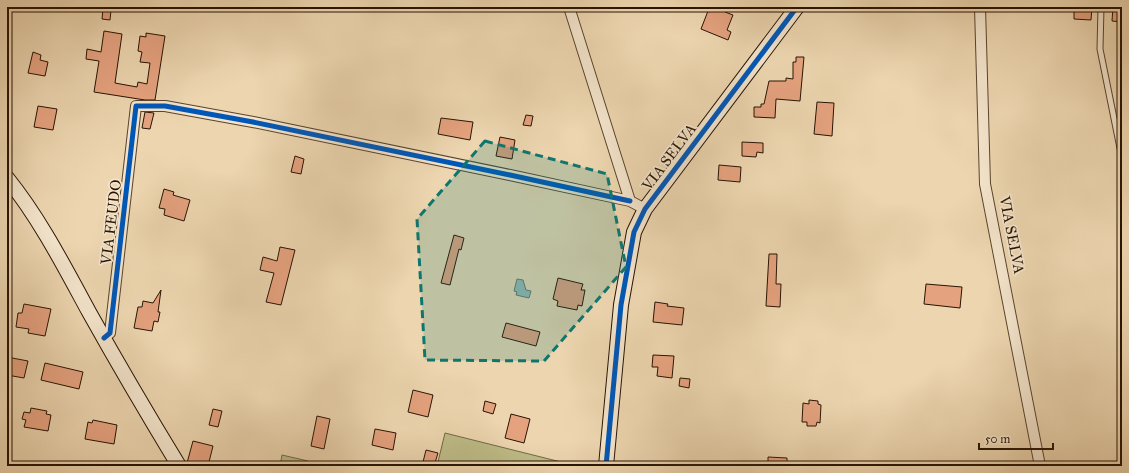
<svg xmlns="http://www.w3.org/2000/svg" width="1129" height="473" font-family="'IM FELL Great Primer',serif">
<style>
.green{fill:#bdbc87;stroke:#726845}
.water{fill:#99b8b1;stroke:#6c766b}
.building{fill:#e5a27f;stroke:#281303}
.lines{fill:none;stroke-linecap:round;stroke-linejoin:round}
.lane-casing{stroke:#59442e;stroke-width:7}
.street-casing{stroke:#59442e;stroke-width:12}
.secondary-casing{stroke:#281303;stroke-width:16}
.lane{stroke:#f3e4cb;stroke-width:5}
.street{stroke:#f3e4cb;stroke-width:10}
.secondary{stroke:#f3e4cb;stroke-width:14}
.cycleway-casing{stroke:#f3e4cb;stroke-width:8}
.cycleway{stroke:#0057b8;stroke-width:5}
.marked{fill:#0f766e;fill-opacity:0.2;stroke:#0f766e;stroke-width:3;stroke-dasharray:8 5;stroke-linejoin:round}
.labels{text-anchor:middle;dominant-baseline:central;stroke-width:3.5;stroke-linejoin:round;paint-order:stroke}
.street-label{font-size:15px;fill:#281303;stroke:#f3e4cb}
</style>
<rect width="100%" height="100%" fill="#ecd5af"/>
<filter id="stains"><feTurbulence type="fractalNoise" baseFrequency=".005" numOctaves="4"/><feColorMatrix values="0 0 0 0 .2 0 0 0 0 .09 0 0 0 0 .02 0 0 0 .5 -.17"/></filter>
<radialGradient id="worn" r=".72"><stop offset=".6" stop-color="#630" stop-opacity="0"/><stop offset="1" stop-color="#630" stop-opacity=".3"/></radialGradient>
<!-- green -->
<path class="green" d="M 445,433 L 577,466 L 437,466 Z
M 282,455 L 308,461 L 307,466 L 280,466 Z"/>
<!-- water -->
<path class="water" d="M 517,279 L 523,280 L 526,290 L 531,291 L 529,298 L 516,295 L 517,292 L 514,291 Z"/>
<!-- building -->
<path class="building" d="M 711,7 L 719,7 L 726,10 L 725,12 L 733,15 L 727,30 L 731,32 L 728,40 L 701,29 L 708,11 L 710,12 Z
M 1074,7 L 1092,7 L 1091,20 L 1074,19 Z
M 1113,7 L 1122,7 L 1122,22 L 1112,21 Z
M 103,9 L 111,10 L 110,20 L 102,19 Z
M 104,31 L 122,34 L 115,83 L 137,87 L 138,82 L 147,84 L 150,63 L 140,62 L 142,52 L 138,51 L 140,36 L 146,37 L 146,33 L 165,36 L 155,100 L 145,100 L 94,92 L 99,61 L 86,59 L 87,49 L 101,52 Z
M 33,52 L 41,55 L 40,60 L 48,62 L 45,76 L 28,73 Z
M 796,57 L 804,57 L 800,101 L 776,99 L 775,118 L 754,117 L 754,107 L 761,107 L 761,104 L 764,104 L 769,81 L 786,81 L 786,78 L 793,79 L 793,62 L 796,62 Z
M 817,102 L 834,103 L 832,136 L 814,134 Z
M 38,106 L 57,109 L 53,130 L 34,127 Z
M 145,112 L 154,113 L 150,129 L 142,128 Z
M 526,115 L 533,116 L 531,126 L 523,125 Z
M 441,118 L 473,122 L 470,140 L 438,134 Z
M 500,137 L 515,140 L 512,159 L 496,156 Z
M 742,142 L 763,143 L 763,153 L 757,152 L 756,157 L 742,156 Z
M 295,156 L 304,159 L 301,174 L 291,172 Z
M 719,165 L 741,167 L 740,182 L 718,180 Z
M 164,189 L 174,192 L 173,195 L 190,200 L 184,221 L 164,215 L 165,209 L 159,208 Z
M 454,235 L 464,238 L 461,250 L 459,249 L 450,285 L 441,283 Z
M 280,247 L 295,250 L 281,305 L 266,302 L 274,273 L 260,270 L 263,257 L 277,261 Z
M 769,254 L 777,254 L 776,284 L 781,284 L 780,307 L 766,306 Z
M 558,278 L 583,284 L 581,290 L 585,290 L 582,306 L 578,305 L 577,310 L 557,306 L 558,301 L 553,299 Z
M 926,284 L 962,287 L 960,308 L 924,304 Z
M 161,290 L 158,312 L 160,312 L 158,322 L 154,321 L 152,331 L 134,328 L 138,307 L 142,307 L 143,301 L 153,303 Z
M 655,302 L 668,304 L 667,306 L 684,308 L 682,325 L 653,322 Z
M 24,304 L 51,309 L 45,336 L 28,333 L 29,329 L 16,327 L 18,313 L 22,313 Z
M 506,323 L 540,332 L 536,346 L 502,337 Z
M 653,355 L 674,356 L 672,378 L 657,376 L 658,367 L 652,367 Z
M 7,357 L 28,361 L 24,378 L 7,375 Z
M 45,363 L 83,372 L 79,389 L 41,380 Z
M 680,378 L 690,379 L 689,388 L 679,386 Z
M 413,390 L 433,395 L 428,417 L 408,412 Z
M 809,400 L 818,401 L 818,404 L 821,405 L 820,423 L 817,422 L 816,426 L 807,426 L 807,422 L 802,422 L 803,403 L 809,404 Z
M 485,401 L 496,404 L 493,414 L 483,411 Z
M 31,408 L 47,411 L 46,414 L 51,415 L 48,431 L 24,427 L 26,420 L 22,419 L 24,412 L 30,413 Z
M 213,409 L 222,411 L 218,427 L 209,425 Z
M 511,414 L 530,419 L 524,443 L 505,438 Z
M 317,416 L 330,419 L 324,449 L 311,446 Z
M 93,420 L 117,425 L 114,444 L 85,439 L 88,422 L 92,423 Z
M 375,429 L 396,433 L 393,450 L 372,445 Z
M 193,441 L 213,446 L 208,466 L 198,466 L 187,463 Z
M 426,450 L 438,453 L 434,466 L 422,466 Z
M 768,457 L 787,458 L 787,466 L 768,466 Z"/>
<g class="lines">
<!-- lane casing -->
<g class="lane-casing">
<path id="lane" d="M 1101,7 L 1100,49 L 1122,158"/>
</g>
<!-- street casing -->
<g class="street-casing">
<path id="street" d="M 569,7 L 630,201 L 645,209
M 980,7 L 985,184 L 1040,466
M 104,338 L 110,333 L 136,106 L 165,106 L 253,122 L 510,175 L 630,201"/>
</g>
<!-- secondary casing -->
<g class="secondary-casing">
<path id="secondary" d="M 7,178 C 40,219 64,266 89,312 C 118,364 148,415 179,466
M 606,466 L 621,305 L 634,232 L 645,209 L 797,7"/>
</g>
<!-- lane -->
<use href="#lane" class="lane"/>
<!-- street -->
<use href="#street" class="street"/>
<!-- secondary -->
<use href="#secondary" class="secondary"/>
<!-- cycleway casing -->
<g class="cycleway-casing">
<path id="cycleway" d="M 104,338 L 110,333 L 136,106 L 165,106 L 253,122 L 510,175 L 630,201
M 606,466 L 621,305 L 634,232 L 645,209 L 797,7"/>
</g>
<!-- cycleway -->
<use href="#cycleway" class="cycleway"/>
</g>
<!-- marked area -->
<path class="marked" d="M 485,141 L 607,174 L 626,267 L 544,361 L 425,360 L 417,219 Z"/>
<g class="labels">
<!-- street labels -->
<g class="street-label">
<text transform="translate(669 157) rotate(-53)">VIA SELVA</text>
<text transform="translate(111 222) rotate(-83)">VIA FEUDO</text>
<text transform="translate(1012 235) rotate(79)">VIA SELVA</text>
</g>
</g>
<!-- margin -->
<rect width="1129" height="473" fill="none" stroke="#ecd5af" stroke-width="24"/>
<rect x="8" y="8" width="1113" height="457" fill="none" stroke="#281303" stroke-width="2"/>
<rect x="12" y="12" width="1105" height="449" fill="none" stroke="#281303"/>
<!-- scale -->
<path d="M979 443v6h74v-6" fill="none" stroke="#281303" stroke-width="2"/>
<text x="985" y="443" font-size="12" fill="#281303" stroke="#f3e4cb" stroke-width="3" paint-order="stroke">50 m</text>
<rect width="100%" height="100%" filter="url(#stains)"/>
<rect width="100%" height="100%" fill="url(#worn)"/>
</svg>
